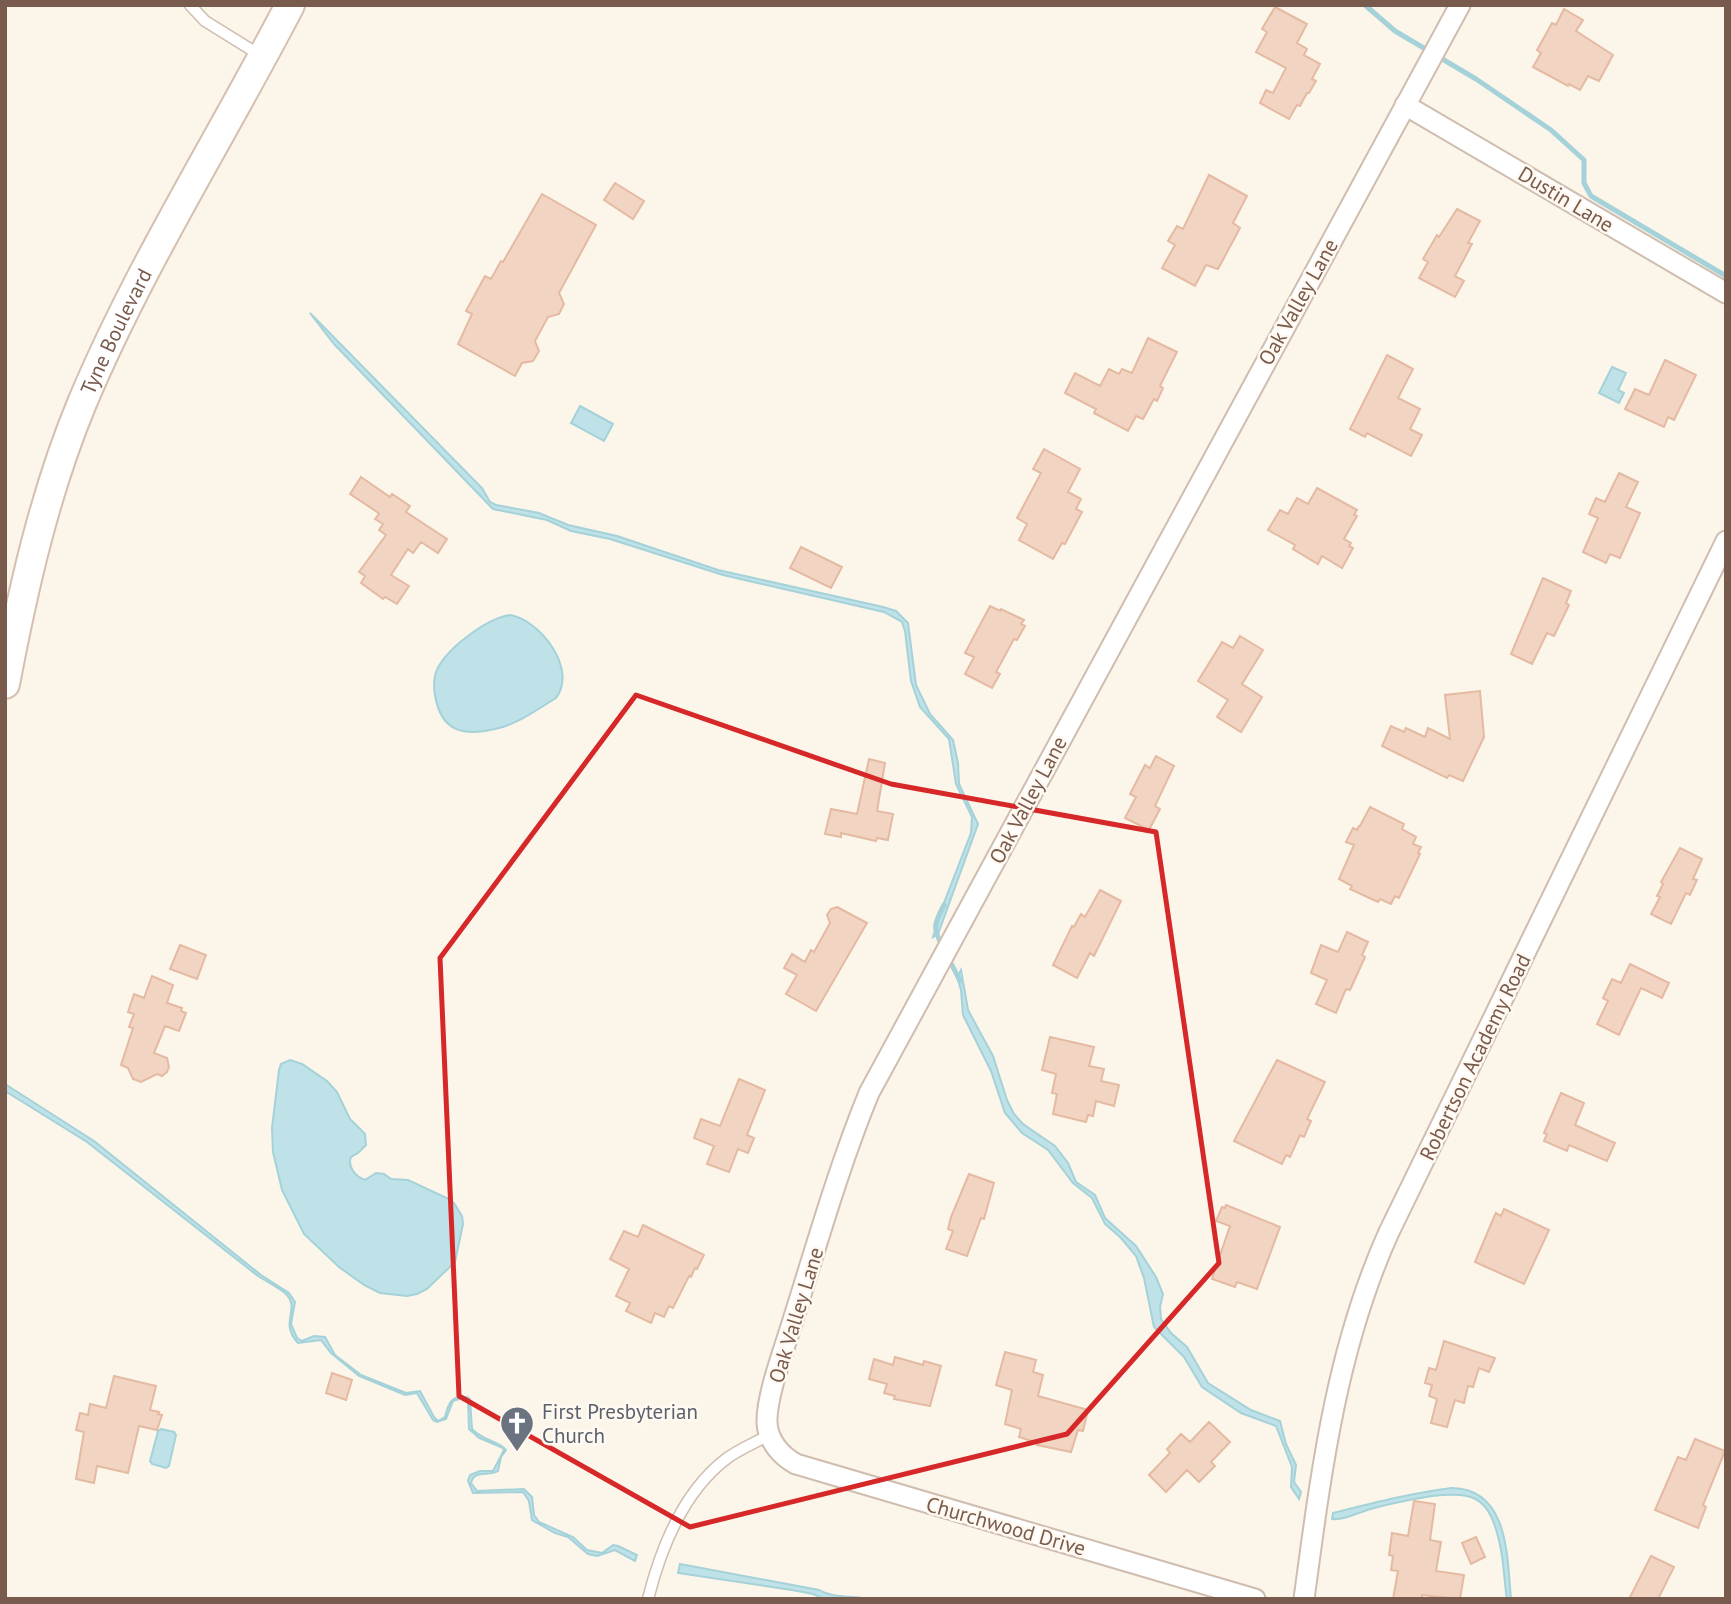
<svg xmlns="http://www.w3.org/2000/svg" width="1731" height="1604" font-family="'PT Sans',sans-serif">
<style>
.water{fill:#bee2e7;stroke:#a4d2d8;stroke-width:2}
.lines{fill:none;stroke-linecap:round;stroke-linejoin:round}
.stream{stroke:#a4d2d8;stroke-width:5}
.building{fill:#f2d4c2;stroke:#e4baa2;stroke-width:2}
.lane-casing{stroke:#cfbdaf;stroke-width:13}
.street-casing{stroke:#cfbdaf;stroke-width:23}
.secondary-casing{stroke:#d5bfaf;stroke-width:32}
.lane{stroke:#fff;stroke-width:10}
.street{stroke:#fff;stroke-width:19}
.secondary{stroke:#fff;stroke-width:28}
.marked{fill:none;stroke:#d62828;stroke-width:5;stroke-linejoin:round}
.labels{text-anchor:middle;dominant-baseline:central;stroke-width:5;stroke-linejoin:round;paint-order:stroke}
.street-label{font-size:21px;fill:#785b4d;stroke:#fff9f1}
.worship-label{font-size:21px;fill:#5b616d;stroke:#fff9f1;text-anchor:start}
</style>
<rect width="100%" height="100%" fill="#fcf5ea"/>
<!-- water -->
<path class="water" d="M 310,313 L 482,488 L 490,502 L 496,505 L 539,513 L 568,525 L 617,536 L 718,570 L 883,607 L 896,611 L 908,623 L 916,685 L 930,714 L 953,740 L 958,763 L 959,784 L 978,824 L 938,934 L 933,937 L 940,913 L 971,833 L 972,817 L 956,784 L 949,739 L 920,707 L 911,681 L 905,631 L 902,622 L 884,612 L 723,575 L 610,539 L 571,531 L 547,520 L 493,509 L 334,344 Z
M 1612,367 L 1626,373 L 1618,390 L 1624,393 L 1619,403 L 1599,393 Z
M 580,406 L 613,424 L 604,441 L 571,423 Z
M 510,615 C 540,620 578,669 556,698 C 538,709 519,723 499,728 C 465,737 441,733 435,695 C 433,684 434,673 440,664 C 452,645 488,618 510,615 Z
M 961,970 L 968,1010 L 993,1056 L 1007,1100 L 1014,1114 L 1023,1124 L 1055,1146 L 1068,1163 L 1076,1182 L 1095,1195 L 1105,1218 L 1136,1246 L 1156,1277 L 1163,1294 L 1160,1307 L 1161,1319 L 1171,1333 L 1187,1347 L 1208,1383 L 1251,1410 L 1280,1421 L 1286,1444 L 1296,1465 L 1294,1482 L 1301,1492 L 1299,1499 L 1291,1487 L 1292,1467 L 1276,1426 L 1241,1413 L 1202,1387 L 1184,1357 L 1154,1327 L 1144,1278 L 1136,1256 L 1121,1238 L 1105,1224 L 1092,1198 L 1073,1183 L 1048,1150 L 1022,1133 L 1005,1113 L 991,1071 L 963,1015 L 961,990 L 957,977 Z
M 290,1060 L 302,1064 L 327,1081 L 337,1092 L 350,1119 L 365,1134 L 366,1145 L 358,1153 L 351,1157 C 347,1167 356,1177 365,1180 L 376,1173 L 384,1174 L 391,1179 L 408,1180 L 447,1198 L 454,1203 L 462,1216 L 463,1224 L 455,1262 L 427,1289 L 417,1294 L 407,1296 L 380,1293 L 364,1285 L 339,1267 L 304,1234 L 282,1190 L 273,1152 L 272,1128 L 279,1070 L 281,1064 Z
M 5,1084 L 94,1141 L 261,1275 L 289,1293 L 295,1302 L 291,1324 L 297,1338 L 302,1341 L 314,1336 L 325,1337 L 335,1355 L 361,1375 L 406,1393 L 420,1391 L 434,1417 L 438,1421 L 445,1417 C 448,1404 451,1395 467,1397 L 470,1399 L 472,1429 C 483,1441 499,1441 506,1450 L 501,1457 L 498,1471 C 489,1477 474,1469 471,1483 L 477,1491 L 524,1489 L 532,1497 L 534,1515 L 539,1522 L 573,1537 L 587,1550 L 602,1553 L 613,1545 L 618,1546 L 637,1555 L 635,1561 L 615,1550 L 597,1556 L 588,1554 L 568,1537 L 555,1533 L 532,1520 L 529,1501 L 523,1492 L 473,1493 L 468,1481 L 470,1475 L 480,1471 L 493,1471 L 504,1450 L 503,1448 L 479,1438 L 469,1429 L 468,1401 L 462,1398 L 453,1401 L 446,1419 L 437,1422 L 433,1420 L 417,1393 L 405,1395 L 359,1376 L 331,1353 L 321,1340 L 298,1343 C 279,1323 300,1309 287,1295 C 280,1288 267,1282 258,1276 L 87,1142 L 5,1091 Z
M 161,1429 L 174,1432 L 176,1435 L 169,1466 L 166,1468 L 152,1464 L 150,1461 L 158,1431 Z
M 1452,1488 C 1509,1489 1507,1557 1511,1599 L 1507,1599 C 1504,1581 1504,1562 1500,1545 C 1490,1499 1477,1491 1432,1496 C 1413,1499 1393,1503 1374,1508 C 1361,1511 1344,1521 1332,1519 L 1333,1513 C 1373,1503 1412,1493 1452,1488 Z
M 680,1564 L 819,1590 C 835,1599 851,1595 869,1599 L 824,1599 L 813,1594 L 792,1590 L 678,1573 Z"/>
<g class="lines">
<!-- stream -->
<path class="stream" d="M 1365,5 L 1395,31 L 1476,79 L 1551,130 L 1584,160 L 1584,183 L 1591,196 L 1726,276
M 943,947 C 932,928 934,924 944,905
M 949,959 L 960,981"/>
</g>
<!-- building -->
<path class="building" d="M 1275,7 L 1307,24 L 1297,43 L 1307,49 L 1304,55 L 1320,64 L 1312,79 L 1316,81 L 1309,93 L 1307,93 L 1300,106 L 1297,105 L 1289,119 L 1260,103 L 1266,90 L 1273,93 L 1286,68 L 1256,52 L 1267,32 L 1262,29 Z
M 1564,9 L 1583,20 L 1576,31 L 1613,55 L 1599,81 L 1588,76 L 1580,90 L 1569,84 L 1568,86 L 1533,67 L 1541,53 L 1537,50 L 1552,23 L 1556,25 Z
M 1209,175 L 1247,196 L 1233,223 L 1240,228 L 1218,269 L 1206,265 L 1195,286 L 1162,268 L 1175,245 L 1168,241 L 1177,226 L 1183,229 Z
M 615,183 L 644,201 L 633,219 L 604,200 Z
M 542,194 L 596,225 L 559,293 L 564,304 L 559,314 L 548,317 L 535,341 L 539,351 L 533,361 L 522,363 L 515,376 L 458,344 L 472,314 L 466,311 L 485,276 L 491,279 L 501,261 L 503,262 Z
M 1457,209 L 1480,221 L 1468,243 L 1472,244 L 1455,276 L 1464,281 L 1455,297 L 1419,278 L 1428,262 L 1423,259 L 1437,235 L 1439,237 Z
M 1148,338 L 1177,352 L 1160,386 L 1163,388 L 1157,401 L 1154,399 L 1143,419 L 1136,416 L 1128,431 L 1094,413 L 1096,409 L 1065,393 L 1075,373 L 1100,386 L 1109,369 L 1119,374 L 1122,369 L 1132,373 Z
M 1387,355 L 1413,369 L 1398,398 L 1420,409 L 1410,429 L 1422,435 L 1411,456 L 1367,433 L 1365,437 L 1350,429 Z
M 1665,360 L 1696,375 L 1674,420 L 1668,417 L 1664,427 L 1625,409 L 1635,389 L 1649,395 Z
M 1044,449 L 1080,469 L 1068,492 L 1081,499 L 1076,509 L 1082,512 L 1065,544 L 1062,543 L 1053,559 L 1019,540 L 1027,524 L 1017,518 L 1041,473 L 1033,469 Z
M 1619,473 L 1638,482 L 1626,507 L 1640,513 L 1620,558 L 1610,554 L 1606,563 L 1583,552 L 1598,518 L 1589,514 L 1596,498 L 1605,502 Z
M 361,477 L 390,497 L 392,494 L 410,506 L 406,512 L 447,539 L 438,553 L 421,542 L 413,553 L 408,549 L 391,575 L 409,586 L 397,604 L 385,597 L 383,599 L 361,583 L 365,576 L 359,572 L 386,535 L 379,530 L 383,524 L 375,519 L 379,514 L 377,512 L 350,494 Z
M 1317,488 L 1357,510 L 1354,515 L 1357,516 L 1344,539 L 1351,543 L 1349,546 L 1353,548 L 1342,568 L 1322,556 L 1318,564 L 1293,549 L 1295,545 L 1268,530 L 1280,510 L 1288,514 L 1297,498 L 1308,504 Z
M 801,547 L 842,567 L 831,588 L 790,568 Z
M 1543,578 L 1571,591 L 1566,603 L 1569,605 L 1554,636 L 1547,633 L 1532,664 L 1511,654 Z
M 990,606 L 1000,611 L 1001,609 L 1024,620 L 1021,624 L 1025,626 L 1017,640 L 1014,639 L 996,672 L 1000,674 L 992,688 L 965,674 L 974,657 L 965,653 Z
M 1240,636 L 1263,650 L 1242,684 L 1262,697 L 1241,732 L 1217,717 L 1228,700 L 1198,681 L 1222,642 L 1233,648 Z
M 1480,691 L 1484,737 L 1463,781 L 1449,775 L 1447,778 L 1382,746 L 1391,726 L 1404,732 L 1406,728 L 1425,737 L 1428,728 L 1450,739 L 1445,695 Z
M 1156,756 L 1174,766 L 1155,806 L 1160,809 L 1149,830 L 1125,818 L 1136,797 L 1130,794 L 1145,765 L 1150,768 Z
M 869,759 L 885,763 L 877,811 L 893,814 L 888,840 L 877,838 L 876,841 L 841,833 L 841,837 L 825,834 L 831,809 L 857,814 Z
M 1370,807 L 1404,824 L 1402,829 L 1416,837 L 1413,844 L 1421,847 L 1418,853 L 1420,854 L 1399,898 L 1395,896 L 1391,904 L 1380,899 L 1378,902 L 1350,889 L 1352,886 L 1339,879 L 1354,845 L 1346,842 L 1353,828 L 1357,830 L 1359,826 L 1360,826 Z
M 1680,848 L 1702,859 L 1693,879 L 1697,880 L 1690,895 L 1686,893 L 1671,924 L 1651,914 L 1660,897 L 1657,896 L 1663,884 L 1661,882 Z
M 1100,890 L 1121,901 L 1094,956 L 1090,953 L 1077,978 L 1053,965 L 1072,926 L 1074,927 L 1081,914 L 1085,917 Z
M 837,907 L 867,923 L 816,1011 L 786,994 L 797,975 L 784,968 L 792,954 L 805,962 L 811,950 L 814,952 L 830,923 L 827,915 L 831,909 Z
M 1347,932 L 1368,942 L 1362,955 L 1365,957 L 1350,990 L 1346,989 L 1336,1013 L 1316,1004 L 1327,980 L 1311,973 L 1321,945 L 1338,952 Z
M 180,945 L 206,955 L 197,979 L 170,969 Z
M 1630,964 L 1669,983 L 1662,998 L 1641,988 L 1619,1035 L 1597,1024 L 1608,1001 L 1603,998 L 1612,979 L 1621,983 Z
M 152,976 L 173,985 L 167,1003 L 182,1008 L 181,1011 L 186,1013 L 179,1031 L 165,1026 L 154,1053 L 167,1058 L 169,1067 L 167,1072 L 162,1076 L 157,1074 L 141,1082 L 133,1079 L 128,1068 L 121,1065 L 133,1028 L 129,1027 L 134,1014 L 128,1012 L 134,994 L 144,998 Z
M 1050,1037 L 1094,1047 L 1089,1066 L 1104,1069 L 1101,1081 L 1119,1085 L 1114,1106 L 1096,1101 L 1093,1116 L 1088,1115 L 1086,1122 L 1053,1114 L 1057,1094 L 1052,1093 L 1056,1074 L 1042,1070 Z
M 1277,1060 L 1325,1082 L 1307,1119 L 1311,1121 L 1304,1137 L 1300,1135 L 1290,1157 L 1286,1155 L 1282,1164 L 1234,1141 Z
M 739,1079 L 765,1090 L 747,1135 L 754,1138 L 748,1153 L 738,1149 L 729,1172 L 707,1164 L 714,1146 L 694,1138 L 701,1119 L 720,1126 Z
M 1561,1093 L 1584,1103 L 1575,1125 L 1615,1143 L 1607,1161 L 1569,1145 L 1567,1151 L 1544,1141 L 1547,1134 L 1544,1133 Z
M 969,1174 L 994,1183 L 984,1219 L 981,1218 L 967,1256 L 946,1249 L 953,1231 L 948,1229 L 951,1217 Z
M 1226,1205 L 1280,1227 L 1257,1289 L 1237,1282 L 1235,1287 L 1212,1279 L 1230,1226 L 1216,1221 L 1222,1207 L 1225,1208 Z
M 1504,1209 L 1549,1230 L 1524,1284 L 1475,1262 L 1494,1217 L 1496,1213 L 1501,1216 Z
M 643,1225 L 704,1255 L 697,1269 L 695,1268 L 691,1277 L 689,1276 L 673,1308 L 669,1306 L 664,1317 L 655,1313 L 651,1323 L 626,1311 L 630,1303 L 616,1296 L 629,1269 L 610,1259 L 624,1231 L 638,1237 Z
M 1444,1341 L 1495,1358 L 1489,1372 L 1479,1368 L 1473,1387 L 1468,1386 L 1464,1403 L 1455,1400 L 1447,1427 L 1431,1423 L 1437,1399 L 1429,1396 L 1432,1385 L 1425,1383 L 1429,1368 L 1436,1370 Z
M 1005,1352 L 1036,1360 L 1033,1372 L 1043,1375 L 1038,1396 L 1088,1410 L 1083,1431 L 1078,1430 L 1071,1452 L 1037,1445 L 1038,1443 L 1019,1437 L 1021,1429 L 1005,1424 L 1012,1390 L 996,1385 Z
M 895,1357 L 923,1365 L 924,1361 L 941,1366 L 930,1406 L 894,1399 L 895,1396 L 884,1393 L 887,1384 L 869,1379 L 874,1359 L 893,1365 Z
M 332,1373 L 352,1380 L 346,1400 L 326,1393 Z
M 114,1376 L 156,1386 L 150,1410 L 159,1412 L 158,1414 L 162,1415 L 157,1430 L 139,1426 L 128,1473 L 97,1466 L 94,1483 L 76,1479 L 84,1432 L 76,1430 L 80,1413 L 88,1415 L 90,1404 L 106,1408 Z
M 1209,1422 L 1230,1442 L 1211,1462 L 1215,1466 L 1199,1482 L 1187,1470 L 1166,1492 L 1149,1475 L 1170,1453 L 1167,1449 L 1181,1434 L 1190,1442 Z
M 1695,1439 L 1725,1451 L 1703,1505 L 1706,1507 L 1698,1528 L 1655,1510 L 1678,1457 L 1686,1460 Z
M 1414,1501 L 1435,1504 L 1430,1540 L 1441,1542 L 1436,1571 L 1464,1575 L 1460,1599 L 1422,1595 L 1422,1599 L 1393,1599 L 1398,1571 L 1391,1570 L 1393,1556 L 1389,1555 L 1392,1533 L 1408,1536 Z
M 1476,1537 L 1485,1557 L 1471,1564 L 1462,1543 Z
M 1651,1556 L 1674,1567 L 1658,1599 L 1629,1599 Z"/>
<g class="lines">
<!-- lane casing -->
<g class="lane-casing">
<path id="lane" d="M 190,5 L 205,21 L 260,55
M 648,1599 C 661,1547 683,1492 726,1459 C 739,1449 755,1443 769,1435"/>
</g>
<!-- street casing -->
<g class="street-casing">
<path id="street" d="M 1405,105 L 1726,293
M 1255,1599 L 796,1464 C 781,1456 768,1441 767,1423 C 766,1396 785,1347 793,1320 C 817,1244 839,1166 869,1093 L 1460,5
M 1304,1599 C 1321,1473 1336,1349 1389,1232 L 1726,541"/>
</g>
<!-- secondary casing -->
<g class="secondary-casing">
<g id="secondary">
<path id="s1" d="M 5,684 C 23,589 45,492 82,403 C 140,265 221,138 290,5"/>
</g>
</g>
<!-- lane -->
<use href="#lane" class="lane"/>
<!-- street -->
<use href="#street" class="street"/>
<!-- secondary -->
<use href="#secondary" class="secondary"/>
</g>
<!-- marked area -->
<path class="marked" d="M 636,695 L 891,784 L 1156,832 L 1219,1263 L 1067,1434 L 690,1527 L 459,1396 L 440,958 Z"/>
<!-- icons -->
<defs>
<g id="church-pin" transform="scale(1.75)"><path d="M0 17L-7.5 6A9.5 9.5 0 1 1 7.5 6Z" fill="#6b7280" stroke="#fff9f1"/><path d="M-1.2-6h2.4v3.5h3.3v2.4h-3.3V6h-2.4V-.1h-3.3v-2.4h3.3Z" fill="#fff"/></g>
</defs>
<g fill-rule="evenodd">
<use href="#church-pin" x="517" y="1423"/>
</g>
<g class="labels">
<!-- street labels -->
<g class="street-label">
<text transform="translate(1566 199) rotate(31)">Dustin Lane</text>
<text transform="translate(1298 302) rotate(-61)">Oak Valley Lane</text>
<text stroke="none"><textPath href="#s1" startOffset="371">Tyne Boulevard</textPath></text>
<text transform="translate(1028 800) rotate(-62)">Oak Valley Lane</text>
<text transform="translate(1475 1057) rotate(-64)">Robertson Academy Road</text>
<text transform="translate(796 1315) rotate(-73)">Oak Valley Lane</text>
<text transform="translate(1006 1526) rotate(16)">Churchwood Drive</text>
</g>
<!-- worship labels -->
<g class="worship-label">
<text x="542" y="1411">First Presbyterian<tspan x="542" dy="24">Church</tspan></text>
</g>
</g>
<!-- border -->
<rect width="1731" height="1604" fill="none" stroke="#785b4d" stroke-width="14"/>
</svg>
